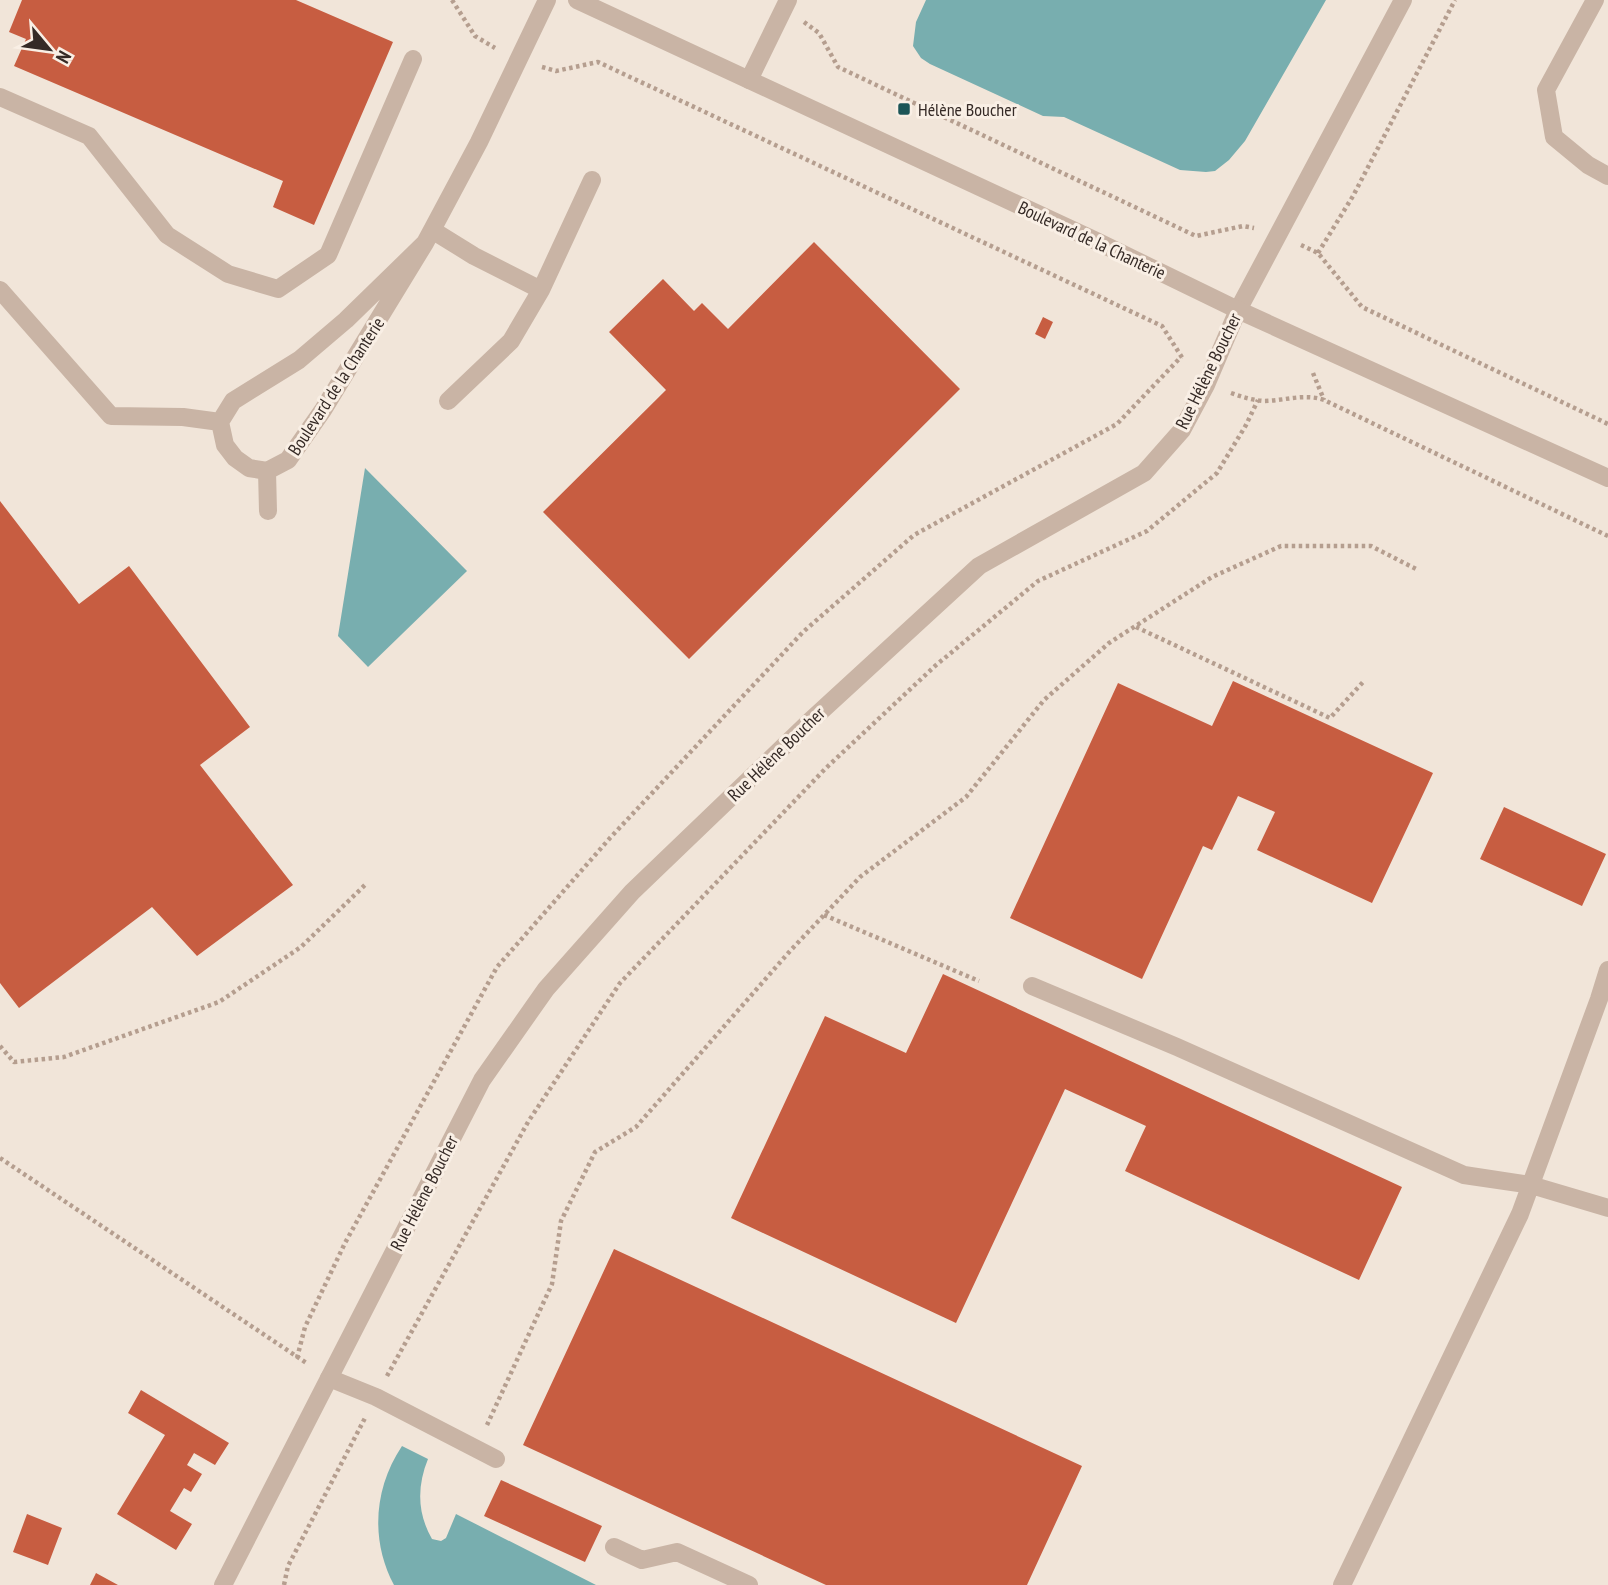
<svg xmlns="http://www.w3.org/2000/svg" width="1608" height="1585" font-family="'PT Sans Narrow',sans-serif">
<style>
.water{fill:#78aeaf}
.building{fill:#c75d41}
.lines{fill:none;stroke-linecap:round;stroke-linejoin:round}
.path{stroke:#b59e8f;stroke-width:4.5;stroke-dasharray:3.5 3.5;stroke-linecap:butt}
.service{stroke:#c9b4a5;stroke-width:18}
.minor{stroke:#c9b4a5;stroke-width:18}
.tertiary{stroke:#c9b4a5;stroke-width:18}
.poi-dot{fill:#1c5557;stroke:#f9efe5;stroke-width:2.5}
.labels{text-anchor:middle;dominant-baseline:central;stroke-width:6;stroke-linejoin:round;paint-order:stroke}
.poi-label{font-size:18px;fill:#352a26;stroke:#f9efe5;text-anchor:start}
.street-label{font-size:18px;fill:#352a26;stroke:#f9efe5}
</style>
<rect width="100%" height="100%" fill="#f1e5d9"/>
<!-- water -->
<path class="water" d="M 926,0 L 1326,0 L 1245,141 L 1229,160 L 1215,171 L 1206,172 L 1180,170 L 1064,117 L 1043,116 L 930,64 L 921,58 L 913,46 L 916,22 Z
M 365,468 L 467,571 L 368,667 L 338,636 Z
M 402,1446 L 428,1459 C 417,1486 417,1513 432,1539 L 441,1541 L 446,1538 L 456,1514 L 596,1585 L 394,1585 C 370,1540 374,1488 402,1446 Z"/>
<!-- building -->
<path class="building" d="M 22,0 L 296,0 L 393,42 L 314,225 L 273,207 L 283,181 L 14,66 L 26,39 L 9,32 Z
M 814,242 L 960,389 L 689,659 L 543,512 L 666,390 L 609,332 L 663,279 L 694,311 L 702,303 L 728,329 Z
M 1043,317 L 1053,322 L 1045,339 L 1035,334 Z
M 0,501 L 79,604 L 129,566 L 250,727 L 200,765 L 293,885 L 197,956 L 152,907 L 19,1008 L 0,983 Z
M 1233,681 L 1433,773 L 1372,903 L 1257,850 L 1275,812 L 1238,796 L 1212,850 L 1203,846 L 1142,979 L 1010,918 L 1118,683 L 1212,726 Z
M 1504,807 L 1606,854 L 1582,906 L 1480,859 Z
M 943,974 L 1402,1187 L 1359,1280 L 1125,1171 L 1146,1126 L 1065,1089 L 956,1323 L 731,1218 L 825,1016 L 906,1053 Z
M 614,1249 L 1082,1466 L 1027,1585 L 826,1585 L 523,1445 Z
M 141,1390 L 229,1443 L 215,1465 L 194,1453 L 187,1465 L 202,1474 L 191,1492 L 184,1488 L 170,1511 L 192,1524 L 176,1550 L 117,1514 L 165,1435 L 128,1413 Z
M 501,1480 L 602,1526 L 585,1562 L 484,1516 Z
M 27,1514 L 62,1528 L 48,1565 L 13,1552 Z
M 96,1573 L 118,1585 L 90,1585 Z"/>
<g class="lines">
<!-- path -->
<path class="path" d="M 452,0 L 475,36 L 495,48
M 804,22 L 819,33 L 838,67 L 1196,236 L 1243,226 L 1254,228
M 542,67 L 556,71 L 598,62 L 1162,326 L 1183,359
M 1301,245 L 1318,253 L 1362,307 L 1608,424
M 1318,253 L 1353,196 L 1455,0
M 1313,373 L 1324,400
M 1231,393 C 1242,397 1252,400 1263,401 C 1284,401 1304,393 1324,400 L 1608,536
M 1136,627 L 1330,718 L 1364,681
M 824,915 L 979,981
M 0,1046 L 14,1062 L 64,1057 L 219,1002 L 301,947 L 366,884
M 0,1158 L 308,1364
M 297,1358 L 305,1327 L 345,1243 L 497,967 L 610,838 L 803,632 L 914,535 L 1117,424 L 1181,357
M 387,1376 L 528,1122 L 620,983 L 826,768 L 935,666 L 1038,581 L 1147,531 L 1217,473 L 1246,425 L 1258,400
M 487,1425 L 552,1284 L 561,1221 L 595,1152 L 636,1127 L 790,951 L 860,877 L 966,797 L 1044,700 L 1109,643 L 1212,577 L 1281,546 L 1371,546 L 1416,569
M 284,1585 L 288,1566 L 365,1418"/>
<!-- service -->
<path class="service" d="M 1595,0 L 1546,90 L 1554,137 L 1588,165 L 1608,176
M 749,80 L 788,0
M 0,97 L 89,136 L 167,235 L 228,274 L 278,289 L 328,255 L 413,59
M 432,230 L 474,256 L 541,290 L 511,341 L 448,401
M 425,243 L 346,320 L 299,360 L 233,401 L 220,422 L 225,445 L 235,458 L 249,468 L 267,471 L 288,460 L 323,410 L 425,243 L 432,230 L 479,142 L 547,0
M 0,290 L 111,416 L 183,417 L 220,422
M 541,290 L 592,180
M 267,471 L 268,511
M 1032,986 L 1177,1047 L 1464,1175 L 1531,1185 L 1608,1208
M 329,1378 L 376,1397 L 496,1459
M 614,1547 L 642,1560 L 677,1552 L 749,1585
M 1342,1585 L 1520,1214 L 1599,999 L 1608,970"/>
<!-- minor -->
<path class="minor" d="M 223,1585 L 482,1080 L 546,989 L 632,892 L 808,723 L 979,566 L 1144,473 L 1182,430 L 1206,385 L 1238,310 L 1403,0"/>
<!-- tertiary -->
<path class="tertiary" d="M 577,0 L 1094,240 L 1238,310 L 1608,478"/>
</g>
<!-- markers -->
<rect class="poi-dot" x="897" y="102" width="14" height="14" rx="3.5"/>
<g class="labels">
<!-- poi labels -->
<g class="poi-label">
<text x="918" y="109">Hélène Boucher</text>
</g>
<!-- street labels -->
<g class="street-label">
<text transform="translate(1092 240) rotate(25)">Boulevard de la Chanterie</text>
<text transform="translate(1208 371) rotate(-64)">Rue Hélène Boucher</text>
<text transform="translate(336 386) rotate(-57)">Boulevard de la Chanterie</text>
<text transform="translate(776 754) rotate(-44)">Rue Hélène Boucher</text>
<text transform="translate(424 1193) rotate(-63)">Rue Hélène Boucher</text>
</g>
</g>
<!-- north arrow -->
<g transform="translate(49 49) rotate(119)" stroke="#f9efe5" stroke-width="5" paint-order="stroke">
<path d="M0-5L12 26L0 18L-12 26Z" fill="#352a26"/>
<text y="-10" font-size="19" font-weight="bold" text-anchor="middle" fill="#352a26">N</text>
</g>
</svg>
